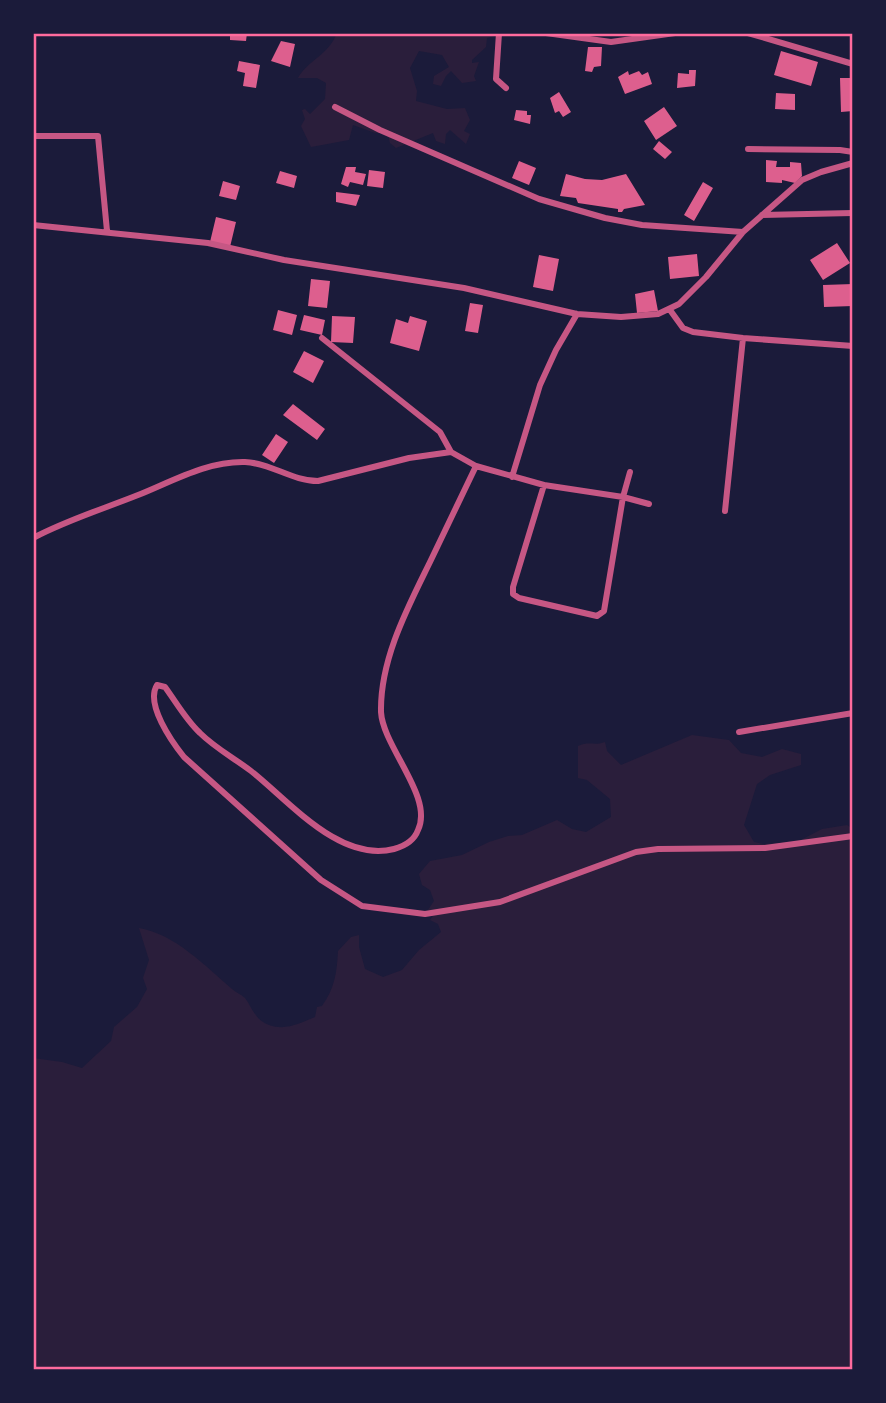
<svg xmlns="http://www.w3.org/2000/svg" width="886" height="1403" font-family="'IBM Plex Serif',serif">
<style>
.green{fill:#2a1e3b}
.building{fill:#dd5f8e}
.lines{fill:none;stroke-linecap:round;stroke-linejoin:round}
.minor{stroke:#c65784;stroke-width:6}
.neatline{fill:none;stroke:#ff6b9d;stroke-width:2.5}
</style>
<rect width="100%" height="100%" fill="#1b1b3a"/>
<!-- green -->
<path class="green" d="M 337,33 L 506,33 L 487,38 L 486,47 L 472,60 L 472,63 L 479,62 L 474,76 L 476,81 L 462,83 L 451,71 L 446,76 L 441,86 L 433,84 L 434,76 L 449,67 L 442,55 L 419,51 L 410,68 L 417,91 L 416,101 L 447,109 L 465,108 L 470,120 L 464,131 L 470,134 L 466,144 L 450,130 L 446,134 L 445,144 L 436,141 L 433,133 L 396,148 L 390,143 L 387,132 L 375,133 L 353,125 L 349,140 L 311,147 L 301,126 L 305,119 L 302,110 L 305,109 L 310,114 L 325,99 L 326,83 L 317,78 L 298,78 C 309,59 328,56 337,33 Z
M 692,735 L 729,740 L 741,753 L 762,757 L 782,749 L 801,754 L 801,765 L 770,775 L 757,784 L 744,825 L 754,842 L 763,844 L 797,842 L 822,829 L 847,825 L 853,829 L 853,1370 L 33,1370 L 33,1058 L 62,1062 L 82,1068 L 111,1041 L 114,1027 L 137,1007 L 147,989 L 143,978 L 149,960 L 139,928 C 175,934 205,966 232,989 C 236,993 241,994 245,998 C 253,1009 255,1020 269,1025 C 286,1031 300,1023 315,1017 L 317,1007 L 322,1006 C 335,988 337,971 338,951 L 351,937 L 359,935 L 359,947 L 365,969 L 383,977 L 402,970 L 419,950 L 441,932 L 438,924 L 430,920 L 435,913 L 428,910 L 434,901 L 430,890 L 422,885 L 419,874 L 430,861 L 462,855 L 489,842 L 508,836 L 522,835 L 557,820 L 572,829 L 586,832 L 611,817 L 610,799 L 587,780 L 578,778 L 578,746 C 588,741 595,746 605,742 L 607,751 L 621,765 Z"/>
<!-- building -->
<path class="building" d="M 230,33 L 247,33 L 246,41 L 230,40 Z
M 281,41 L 295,44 L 290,67 L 271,61 Z
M 588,47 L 602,47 L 601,66 L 594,67 L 592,72 L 585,71 Z
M 781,51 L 818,62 L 811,86 L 774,75 Z
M 239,61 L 260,65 L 256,88 L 243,86 L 245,73 L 237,71 Z
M 689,70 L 696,70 L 695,86 L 677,88 L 678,73 L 689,74 Z
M 628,71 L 629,75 L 639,71 L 642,75 L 648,72 L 652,84 L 625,94 L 618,77 Z
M 840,78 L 853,78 L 853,111 L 841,112 Z
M 559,92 L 571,112 L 563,117 L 559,111 L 555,113 L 550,98 Z
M 776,93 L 795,94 L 795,110 L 775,109 Z
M 664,107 L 677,126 L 656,140 L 644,121 Z
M 516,110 L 527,111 L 527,115 L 531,115 L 530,124 L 514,120 Z
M 659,141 L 672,152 L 665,159 L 653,149 Z
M 766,160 L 777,161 L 776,167 L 790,167 L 790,162 L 801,163 L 802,176 L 795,183 L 782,180 L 782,183 L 766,182 Z
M 519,161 L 536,168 L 529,185 L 512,178 Z
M 346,167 L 356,167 L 355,172 L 366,174 L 363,185 L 350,182 L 348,187 L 341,184 Z
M 369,170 L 385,172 L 383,188 L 367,186 Z
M 280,171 L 297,176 L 294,188 L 276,183 Z
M 566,174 L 585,179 L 602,180 L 626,174 L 645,205 L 624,209 L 622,212 L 618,212 L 618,209 L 578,203 L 576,198 L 560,196 Z
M 223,181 L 240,186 L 236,200 L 219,196 Z
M 703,182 L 713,188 L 694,221 L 684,215 Z
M 336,192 L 360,195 L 356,206 L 336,202 Z
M 216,217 L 236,222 L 230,247 L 210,242 Z
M 837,243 L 850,263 L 823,280 L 810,260 Z
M 697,254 L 699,276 L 670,279 L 668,257 Z
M 539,255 L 559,259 L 553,291 L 533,287 Z
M 311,279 L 330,281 L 327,308 L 308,306 Z
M 853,284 L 853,306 L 824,307 L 823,285 Z
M 654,290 L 658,311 L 637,313 L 635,294 Z
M 470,303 L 483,305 L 478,333 L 465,331 Z
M 278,310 L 297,315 L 292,335 L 273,330 Z
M 304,315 L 325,320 L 322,335 L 300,330 Z
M 332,316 L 355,317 L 353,343 L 331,342 Z
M 410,316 L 427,321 L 419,351 L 390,343 L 396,319 L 408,323 Z
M 304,351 L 324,361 L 313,383 L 293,372 Z
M 293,404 L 325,429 L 317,440 L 283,415 Z
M 276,434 L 288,442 L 274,463 L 262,455 Z"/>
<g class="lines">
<!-- minor -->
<path class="minor" d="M 499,33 L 496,79 L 506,88
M 546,33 L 611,42 L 675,33
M 748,33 L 853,64
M 335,107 L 380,130 L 539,199 L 605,218 L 642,225 L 743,232
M 33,136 L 98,136 L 107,231
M 748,149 L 840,150 L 853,152
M 762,215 L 853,213
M 33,225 L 208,243 L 284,260 L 464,288 L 577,314 L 621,317 L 658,314 L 679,304 L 706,277 L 743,232 L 802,180 L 821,172 L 853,163
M 670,310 L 683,328 L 693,332 L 743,338 L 853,346
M 322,338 L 440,432 L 451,452
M 476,466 C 461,498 445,530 430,562 C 408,607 380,659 381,712 C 383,747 434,797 418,830 C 414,841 405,846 394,849 C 340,863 289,801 251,771 C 234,758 215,748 200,733 C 186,720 176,702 165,687 L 157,685 C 145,704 172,742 184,757 L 321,880 L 362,906 L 425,914 L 500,902 L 636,852 L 658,849 L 765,848 L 853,836
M 512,477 L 540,385 L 556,350 L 577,314
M 544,485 L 623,497 L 649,504
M 725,511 L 743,338
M 33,538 C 67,520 103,509 138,495 C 173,481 207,461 245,462 C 271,463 292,481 318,481 L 409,458 L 451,452 L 476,466 L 544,485 L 513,587 L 513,594 L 519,598 L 597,616 L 604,611 L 623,497 L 630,472
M 739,732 L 853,713"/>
</g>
<!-- border -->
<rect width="886" height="1403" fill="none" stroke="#1b1b3a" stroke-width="70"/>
<rect x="35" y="35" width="816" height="1333" class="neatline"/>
</svg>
